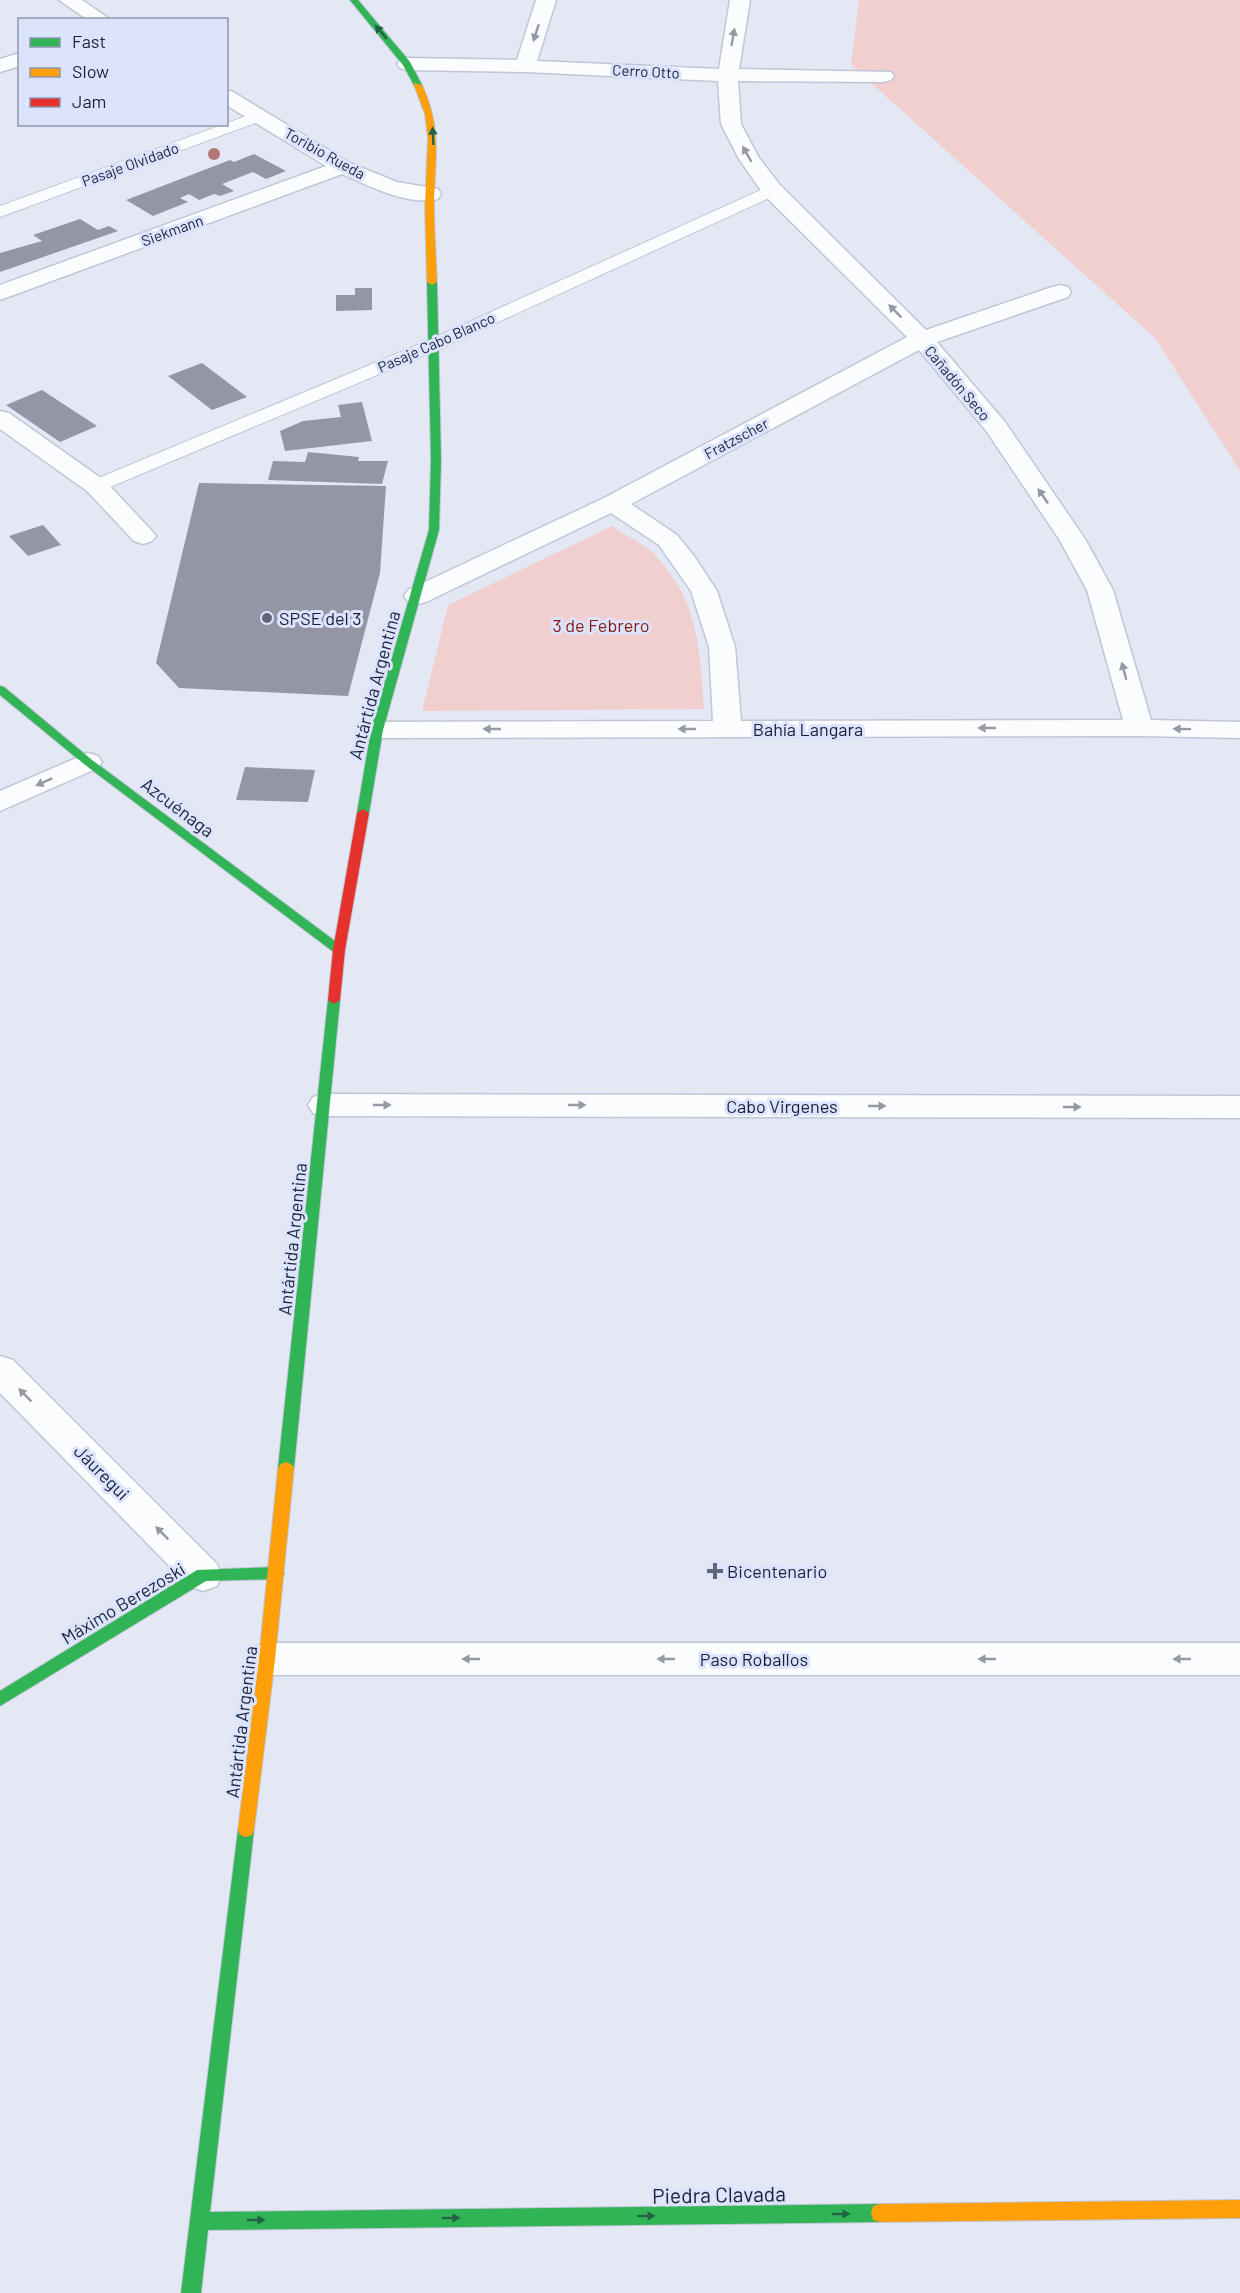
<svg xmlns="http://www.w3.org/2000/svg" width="1240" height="2293" font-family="Barlow,sans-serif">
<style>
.green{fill:#f1cfcf}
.building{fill:#9596a5}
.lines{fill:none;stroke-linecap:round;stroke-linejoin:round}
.lane-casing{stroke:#c0c6d7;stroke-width:2}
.street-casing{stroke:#c0c6d7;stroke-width:3}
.fast-casing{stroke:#c0c6d7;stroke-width:2}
.slow-casing{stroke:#c0c6d7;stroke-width:2}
.jam-casing{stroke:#c0c6d7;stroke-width:2}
.lane{fill:#fbfcfd;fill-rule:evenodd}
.street{fill:#fbfcfd;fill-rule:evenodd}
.fast{fill:#30b455;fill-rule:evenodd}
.slow{fill:#ff9f0a;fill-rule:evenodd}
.jam{fill:#e5322d;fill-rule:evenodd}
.tree{fill:#b37677}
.oneway{fill:#236344}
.oneway2{fill:#9599a3}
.poi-dot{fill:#606678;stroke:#dbe4fc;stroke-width:2}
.labels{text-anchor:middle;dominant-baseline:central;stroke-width:6;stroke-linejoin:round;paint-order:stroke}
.far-street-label{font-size:15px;fill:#192036;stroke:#dbe4fc}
.poi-label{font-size:18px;fill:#192036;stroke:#dbe4fc;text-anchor:start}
.park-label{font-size:18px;fill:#8b1911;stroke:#dbe4fc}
.street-label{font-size:18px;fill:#192036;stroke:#dbe4fc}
.near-street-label{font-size:21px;fill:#192036;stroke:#dbe4fc}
</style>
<rect width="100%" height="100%" fill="#e3e8f4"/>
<!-- green -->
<path class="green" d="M 859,0 L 1240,0 L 1240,471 L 1155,338 L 851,65 Z
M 612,526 C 626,536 647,545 658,558 C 699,604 700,651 704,709 L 422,711 L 448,605 Z"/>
<!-- building -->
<path class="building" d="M 254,154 L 286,171 L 266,179 L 253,172 L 222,184 L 234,191 L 220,196 L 214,194 L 199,200 L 189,194 L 180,198 L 188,202 L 153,216 L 126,200 L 230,160 L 234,162 Z
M 80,219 L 98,230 L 109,226 L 118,231 L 0,272 L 0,253 L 42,241 L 33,235 Z
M 355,288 L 372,288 L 372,310 L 336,311 L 336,295 L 355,295 Z
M 202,363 L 247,397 L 212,410 L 168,376 Z
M 42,390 L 97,426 L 60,442 L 6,405 Z
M 362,402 L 372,441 L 285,451 L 280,431 L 303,421 L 341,417 L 338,405 Z
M 308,452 L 359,457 L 358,461 L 388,461 L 382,484 L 268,480 L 273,461 L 305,462 Z
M 199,483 L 386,486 L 380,573 L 348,696 L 179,688 L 156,663 Z
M 43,525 L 61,545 L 28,556 L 9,536 Z
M 245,767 L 315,770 L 308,802 L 236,800 Z"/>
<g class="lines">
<!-- lane casing -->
<g class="lane-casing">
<path id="lane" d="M 260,111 L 266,113 L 268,116 L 266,119 L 0,217 L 0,206 Z
M 772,185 L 778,186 L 780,190 L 778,194 L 439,349 L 103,490 L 89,490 L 86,486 L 89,482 L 427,341 Z"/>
</g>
<!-- street casing -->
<g class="street-casing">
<path id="street" d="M 59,0 L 82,0 L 111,20 L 88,20 Z
M 536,0 L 556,0 L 537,61 L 719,69 L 730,0 L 750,0 L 739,69 L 891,72 L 894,76 L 891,80 L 884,82 L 738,81 L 741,124 L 759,158 L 780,185 L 926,330 L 1052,287 L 1060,285 L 1068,287 L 1071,292 L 1068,297 L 937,342 L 1005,422 L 1085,539 L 1113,590 L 1151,720 L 1240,722 L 1240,738 L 1139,736 L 377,738 L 367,736 L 363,730 L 367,724 L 377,722 L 713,721 L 709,647 L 691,591 L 659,545 L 611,513 L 426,602 L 417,604 L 408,602 L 404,596 L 408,590 L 604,498 L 907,337 L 764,195 L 739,159 L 721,124 L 718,81 L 525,72 L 407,70 L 400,68 L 397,64 L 400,60 L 407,58 L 517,60 ZM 919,350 L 987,432 L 1059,539 L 1087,590 L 1123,720 L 741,721 L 735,647 L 717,591 L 694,556 L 677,535 L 631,504 Z
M 20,53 L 20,66 L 0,72 L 0,59 Z
M 226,90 L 233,92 L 350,163 L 397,182 L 438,189 L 441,194 L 438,199 C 408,206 369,186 342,174 L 0,300 L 0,285 L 326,166 L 226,105 Z
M 0,411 L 9,413 L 105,481 L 152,531 L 156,536 L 152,541 L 143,544 L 134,541 L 87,491 L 0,429 Z
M 88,753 L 98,756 L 102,762 L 98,768 L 0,811 L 0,791 Z
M 324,1094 L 1240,1096 L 1240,1118 L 324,1116 L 313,1113 L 308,1105 L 313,1097 Z
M 0,1356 L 13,1360 L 217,1564 L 222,1575 L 217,1586 L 203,1591 L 189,1586 L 0,1393 Z
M 267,1643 L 1240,1643 L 1240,1675 L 267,1675 L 253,1671 L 247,1659 L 253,1647 Z"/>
</g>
<!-- fast casing -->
<g class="fast-casing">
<path id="fast" d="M 350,0 L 358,0 L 410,62 L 422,85 L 421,87 L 415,87 L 403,65 Z
M 432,279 L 437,282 L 441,460 L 439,530 L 383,730 L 369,813 L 363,817 L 357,813 L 371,730 L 429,530 L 431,460 L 427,282 Z
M 0,686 L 4,687 L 92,760 L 343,947 L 345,950 L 343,953 L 335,953 L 84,764 L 0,695 Z
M 334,996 L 340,1000 L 294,1468 L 291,1472 L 286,1474 L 281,1472 L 278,1468 L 328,1000 Z
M 276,1567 L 282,1568 L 284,1573 L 282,1578 L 276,1579 L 206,1581 L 0,1706 L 0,1691 L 197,1570 Z
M 246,1823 L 252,1825 L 254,1830 L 210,2212 L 880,2204 L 887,2206 L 889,2213 L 887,2220 L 880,2222 L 208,2230 L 201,2293 L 181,2293 L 238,1830 L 240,1825 Z"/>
</g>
<!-- slow casing -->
<g class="slow-casing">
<path id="slow" d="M 415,83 L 422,85 C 442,129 435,157 434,203 C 434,229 436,256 437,282 L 432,285 L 427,282 L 425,205 L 428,138 L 425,114 L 414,85 Z
M 286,1462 L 291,1464 L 294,1468 L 275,1659 L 254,1830 L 252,1835 L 246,1837 L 240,1835 L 238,1830 L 259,1659 L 278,1468 L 281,1464 Z
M 1240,2200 L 1240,2218 L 880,2222 L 873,2220 L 871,2213 L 873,2206 L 880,2204 Z"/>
</g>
<!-- jam casing -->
<g class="jam-casing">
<path id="jam" d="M 363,809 L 369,813 L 345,950 L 340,1000 L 334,1004 L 328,1000 L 333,950 L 357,813 Z"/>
</g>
<!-- lane -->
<use href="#lane" class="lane"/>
<!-- street -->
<use href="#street" class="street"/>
<!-- fast -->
<use href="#fast" class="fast"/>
<!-- slow -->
<use href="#slow" class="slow"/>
<!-- jam -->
<use href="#jam" class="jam"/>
</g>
<!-- trees -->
<circle class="tree" cx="214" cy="154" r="6"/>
<!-- one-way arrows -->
<defs><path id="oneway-solid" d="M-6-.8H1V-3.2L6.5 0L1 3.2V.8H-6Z" transform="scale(1.5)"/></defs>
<g class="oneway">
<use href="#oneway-solid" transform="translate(381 32) rotate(-130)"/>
<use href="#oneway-solid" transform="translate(433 136) rotate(-93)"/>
<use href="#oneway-solid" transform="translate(841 2214) rotate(-1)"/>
<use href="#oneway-solid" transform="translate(646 2216) rotate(-1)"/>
<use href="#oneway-solid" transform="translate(451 2218) rotate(-1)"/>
<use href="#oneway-solid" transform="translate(256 2220) rotate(-1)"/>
</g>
<g class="oneway2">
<use href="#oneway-solid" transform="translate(536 33) rotate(108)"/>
<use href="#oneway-solid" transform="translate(733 37) rotate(-80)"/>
<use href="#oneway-solid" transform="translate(747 154) rotate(-120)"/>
<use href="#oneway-solid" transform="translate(895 311) rotate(-135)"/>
<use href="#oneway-solid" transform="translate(1043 496) rotate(-124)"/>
<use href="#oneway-solid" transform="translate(1124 671) rotate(-105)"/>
<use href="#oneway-solid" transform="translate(987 728) rotate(180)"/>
<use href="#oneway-solid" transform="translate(492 729) rotate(180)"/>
<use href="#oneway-solid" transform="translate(687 729) rotate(180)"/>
<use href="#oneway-solid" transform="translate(1182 729) rotate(-179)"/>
<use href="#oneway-solid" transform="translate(44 782) rotate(156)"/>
<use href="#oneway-solid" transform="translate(382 1105)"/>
<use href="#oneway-solid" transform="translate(577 1105)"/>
<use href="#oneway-solid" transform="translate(877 1106)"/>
<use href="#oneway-solid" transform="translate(1072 1107)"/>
<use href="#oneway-solid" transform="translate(25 1395) rotate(-135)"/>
<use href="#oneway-solid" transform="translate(162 1533) rotate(-135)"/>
<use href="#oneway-solid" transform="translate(471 1659) rotate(180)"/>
<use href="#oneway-solid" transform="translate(666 1659) rotate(180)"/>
<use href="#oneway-solid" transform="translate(987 1659) rotate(180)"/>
<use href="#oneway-solid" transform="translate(1182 1659) rotate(180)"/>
</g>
<!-- markers -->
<g class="poi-dot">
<circle cx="267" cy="618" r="6"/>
<path d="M712 1562h6v6h6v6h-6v6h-6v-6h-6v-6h6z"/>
</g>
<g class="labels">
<!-- far-street labels -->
<g class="far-street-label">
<text transform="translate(646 71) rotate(3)">Cerro Otto</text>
<text transform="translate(325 153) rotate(29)">Toribio Rueda</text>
<text transform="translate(130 164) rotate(-20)">Pasaje Olvidado</text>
<text transform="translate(172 230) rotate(-20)">Siekmann</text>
<text transform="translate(436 342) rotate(-24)">Pasaje Cabo Blanco</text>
<text transform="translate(958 383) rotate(50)">Cañadón Seco</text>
<text transform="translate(736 438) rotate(-28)">Fratzscher</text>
</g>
<!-- poi labels -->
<g class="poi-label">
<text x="279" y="618">SPSE del 3</text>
<text x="727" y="1571">Bicentenario</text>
</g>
<!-- park labels -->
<g class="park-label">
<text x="601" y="625">3 de Febrero</text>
</g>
<!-- street labels -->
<g class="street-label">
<text transform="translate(374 685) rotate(-75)">Antártida Argentina</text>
<text x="808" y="729">Bahía Langara</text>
<text transform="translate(178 807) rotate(37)">Azcuénaga</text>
<text x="782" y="1106">Cabo Virgenes</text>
<text transform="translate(292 1239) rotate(-84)">Antártida Argentina</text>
<text transform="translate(102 1472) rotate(45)">Jáuregui</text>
<text transform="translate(123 1603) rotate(-31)">Máximo Berezoski</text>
<text x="754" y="1659">Paso Roballos</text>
<text transform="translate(241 1722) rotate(-83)">Antártida Argentina</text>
</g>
<!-- near-street labels -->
<g class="near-street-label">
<text transform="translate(719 2194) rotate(-1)">Piedra Clavada</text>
</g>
</g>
<!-- legend -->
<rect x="18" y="18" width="210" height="108" fill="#dbe4fc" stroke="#8d96ad" stroke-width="1.5"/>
<rect x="30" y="38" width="30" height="9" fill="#30b455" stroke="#8d96ad" stroke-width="1.5"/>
<text x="72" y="48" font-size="18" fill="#192036">Fast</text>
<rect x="30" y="68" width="30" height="9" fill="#ff9f0a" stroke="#8d96ad" stroke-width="1.5"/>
<text x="72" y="78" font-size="18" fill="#192036">Slow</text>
<rect x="30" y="98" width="30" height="9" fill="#e5322d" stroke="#8d96ad" stroke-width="1.5"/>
<text x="72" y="108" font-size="18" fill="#192036">Jam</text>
</svg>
